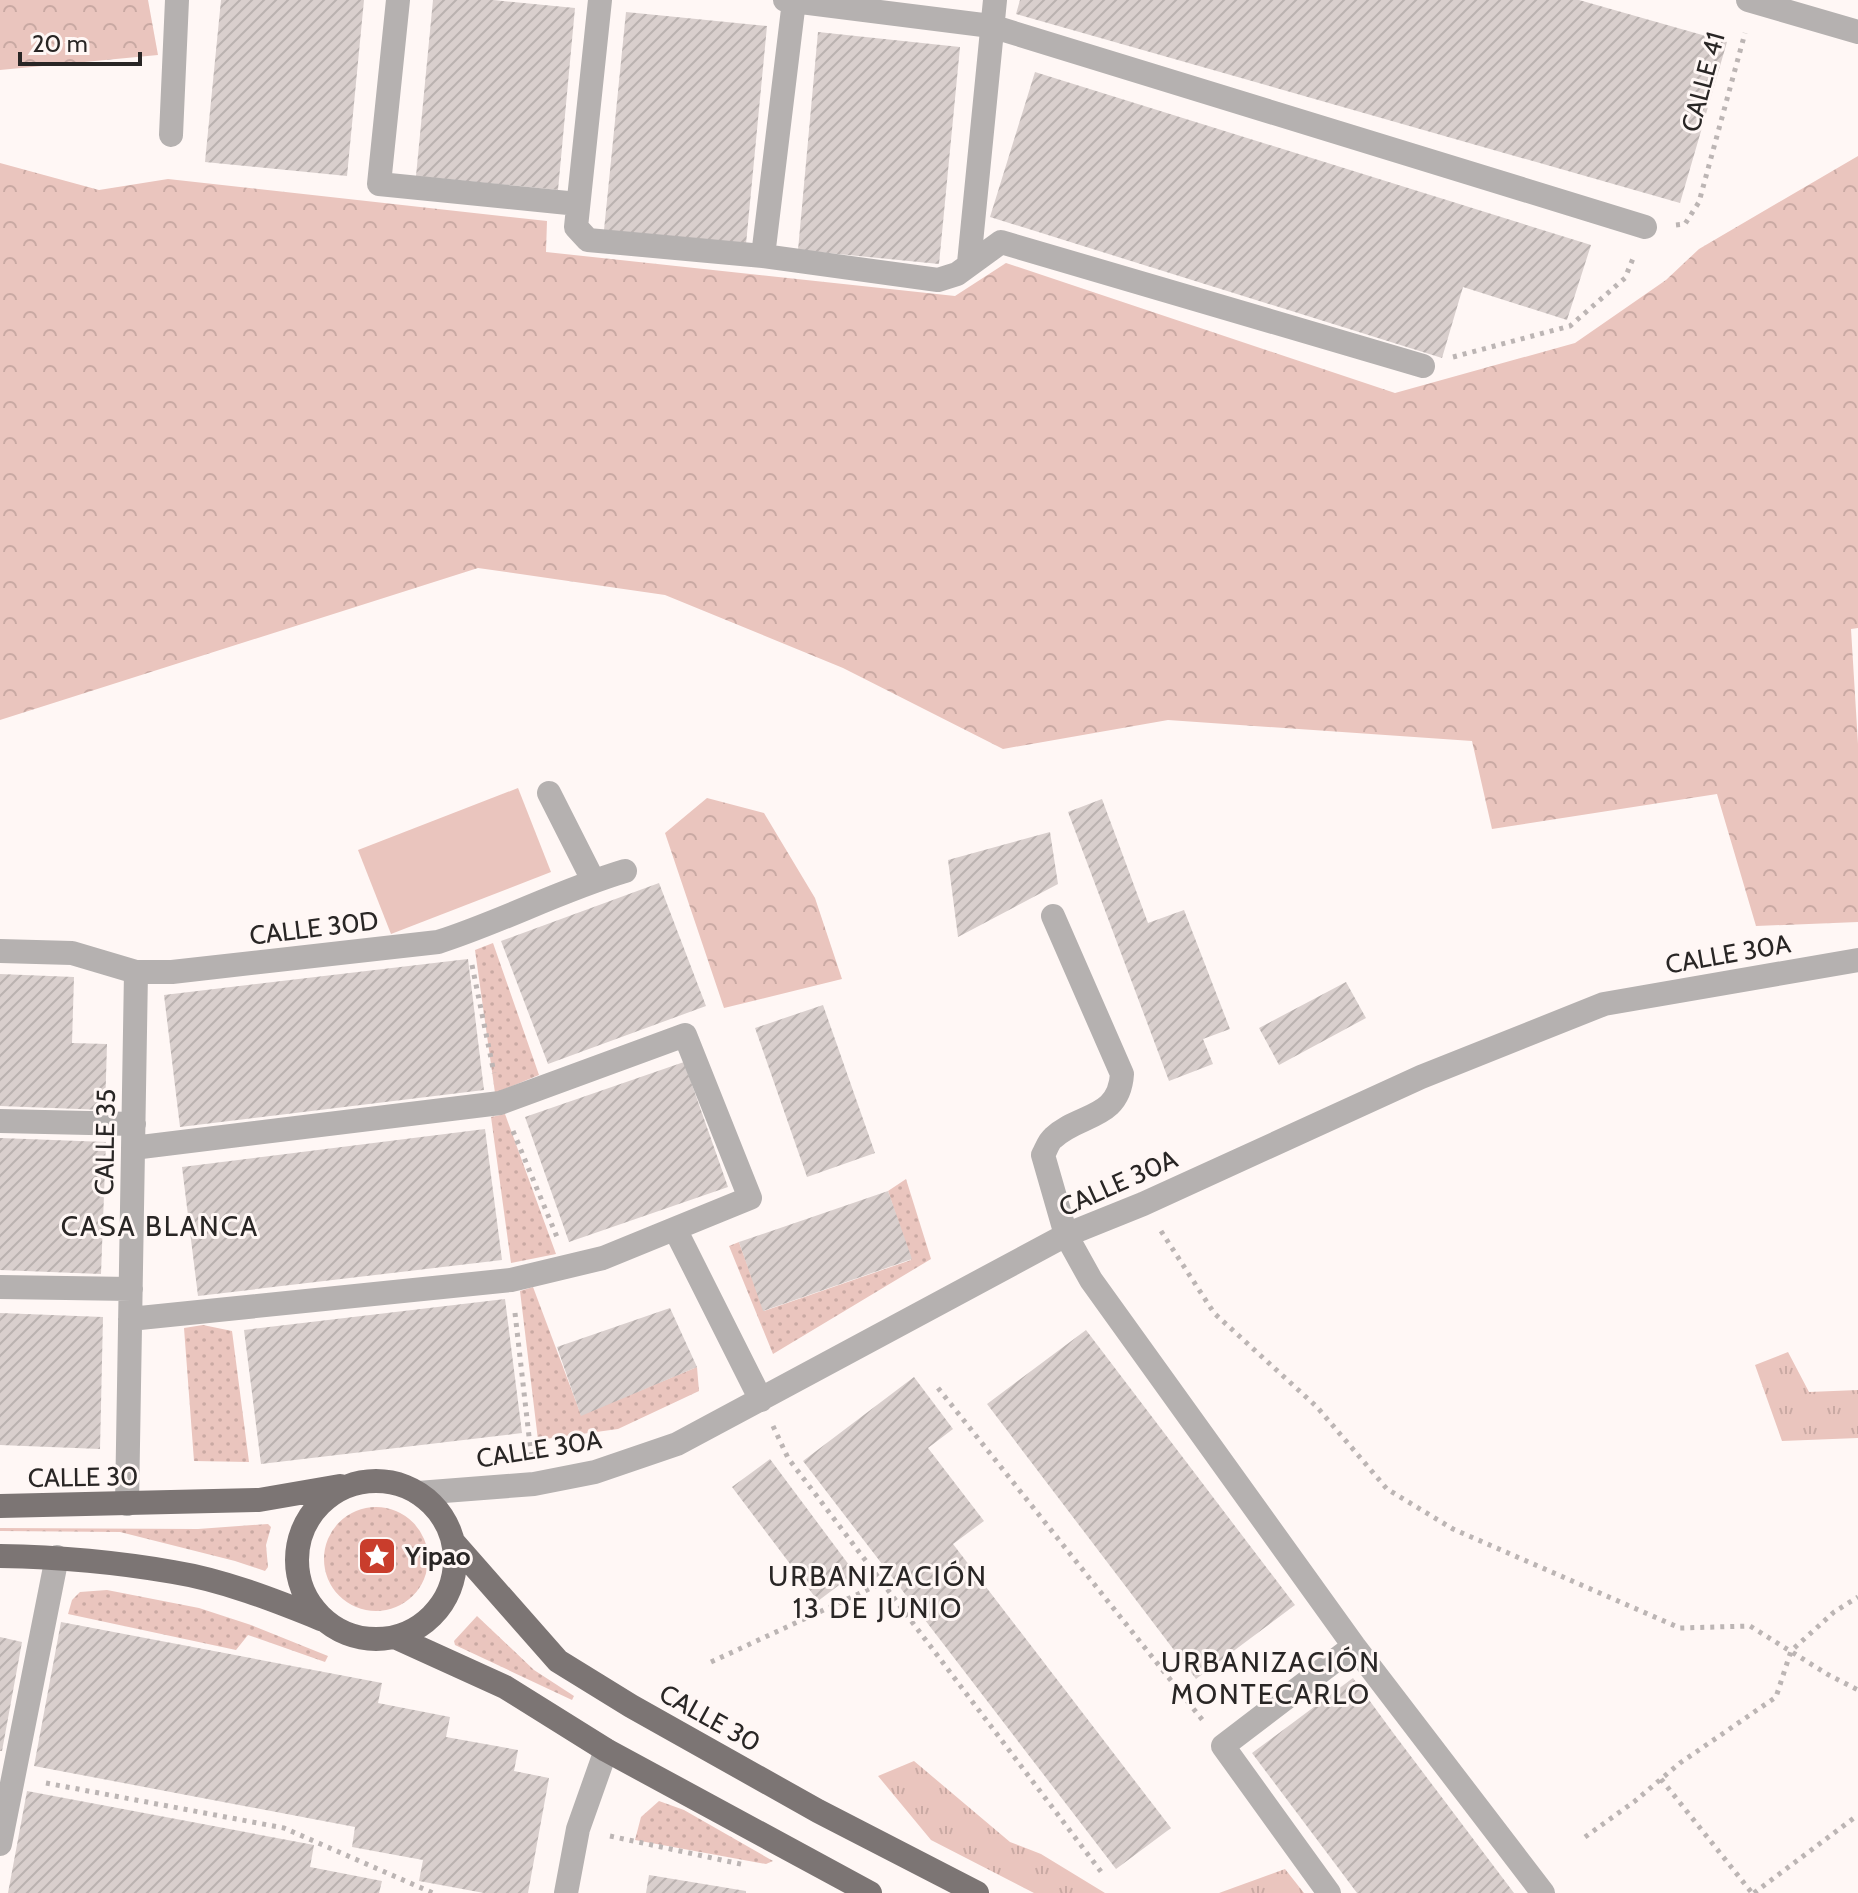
<svg xmlns="http://www.w3.org/2000/svg" width="1858" height="1893" font-family="Cabin,sans-serif">
<style>
.grass{fill:url(#grass-tufts)}
.forest{fill:url(#forest-crowns)}
.garden{fill:url(#garden-dots)}
.pitch{fill:#eac5be}
.building{fill:url(#building-hatch)}
.lines{fill:none;stroke-linecap:round;stroke-linejoin:round}
.path{stroke:#bcb5b4;stroke-width:5;stroke-dasharray:4 6;stroke-linecap:butt}
.minor{stroke:#b5b1b0;stroke-width:24}
.major{stroke:#7c7574;stroke-width:24}
.labels{text-anchor:middle;dominant-baseline:central;stroke-width:6;stroke-linejoin:round;paint-order:stroke}
.street-label{font-size:26px;fill:#292625;stroke:#fff7f5}
.poi-label{font-size:26px;font-weight:bold;fill:#292625;stroke:#fff7f5;text-anchor:start}
.neighbourhood-label{font-size:28px;letter-spacing:2px;fill:#292625;stroke:#fff7f5}
</style>
<defs>
<pattern id="grass-tufts" width="24" height="20" patternUnits="userSpaceOnUse" patternTransform="scale(2)"><rect width="24" height="20" fill="#eac5be"/><path d="M3 7l-1-3M5 7V3M7 7l1-3M15 17l-1-3M17 17v-4M19 17l1-3" fill="none" stroke="#c9a9a3"/></pattern>
<pattern id="forest-crowns" width="20" height="18" patternUnits="userSpaceOnUse" patternTransform="scale(2)"><rect width="20" height="18" fill="#eac5be"/><path d="M2 6a3 3 0 1 1 6 0M12 15a3 3 0 1 1 6 0" fill="none" stroke="#c9a9a3"/></pattern>
<pattern id="garden-dots" width="8" height="8" patternUnits="userSpaceOnUse" patternTransform="scale(2)"><rect width="8" height="8" fill="#eac5be"/><path d="M2 2h.1M6 6h.1" fill="none" stroke="#c9a9a3" stroke-width="1.8" stroke-linecap="round"/></pattern>
<pattern id="building-hatch" width="6" height="6" patternUnits="userSpaceOnUse" patternTransform="scale(2)"><rect width="6" height="6" fill="#d9cfcd"/><path d="M-1 1l2-2M0 6l6-6M5 7l2-2" fill="none" stroke="#bab2b0"/></pattern>
</defs>
<rect width="100%" height="100%" fill="#fff7f5"/>
<!-- grass -->
<path class="grass" d="M 1788,1352 L 1809,1392 L 1858,1390 L 1858,1438 L 1782,1441 L 1755,1365 Z
M 914,1761 L 1010,1842 L 1041,1854 L 1105,1893 L 1034,1893 L 931,1840 L 878,1776 Z
M 1285,1869 L 1304,1893 L 1219,1893 Z"/>
<!-- forest -->
<path class="forest" d="M 0,0 L 148,0 L 158,55 L 0,70 Z
M 1858,156 L 1858,628 L 1851,629 L 1858,744 L 1858,922 L 1756,926 L 1717,794 L 1492,829 L 1472,741 L 1168,720 L 1003,749 L 843,668 L 665,595 L 478,568 L 0,720 L 0,163 L 99,190 L 168,179 L 547,221 L 546,252 L 955,296 L 1006,263 L 1395,393 L 1575,343 L 1666,280 L 1699,249 Z
M 707,798 L 764,813 L 815,898 L 842,979 L 724,1008 L 665,833 Z"/>
<!-- garden -->
<path class="garden" d="M 493,943 L 539,1075 L 495,1093 L 475,950 Z
M 505,1114 L 556,1254 L 511,1263 L 491,1117 Z
M 906,1179 L 931,1259 L 773,1354 L 729,1246 L 739,1242 L 764,1311 L 911,1260 L 888,1191 Z
M 533,1287 L 581,1415 L 697,1367 L 699,1391 L 618,1429 L 538,1440 L 520,1291 Z
M 203,1325 L 232,1331 L 249,1462 L 194,1461 L 184,1328 Z
M324 1559a52 52 0 1 1 104 0a52 52 0 1 1-104 0Z
M 268,1524 L 271,1527 L 266,1545 L 268,1567 L 265,1571 L 235,1561 L 120,1532 L 0,1531 L 0,1528 L 198,1529 Z
M 107,1590 L 199,1608 L 251,1625 L 328,1656 L 325,1662 L 248,1635 L 236,1650 L 68,1614 L 72,1600 L 80,1592 Z
M 477,1616 L 534,1670 L 574,1696 L 572,1700 L 455,1645 L 454,1641 Z
M 659,1801 L 684,1810 L 773,1861 L 766,1864 L 635,1840 L 641,1817 Z"/>
<!-- pitch -->
<path class="pitch" d="M 518,788 L 551,872 L 391,934 L 358,850 Z"/>
<!-- building -->
<path class="building" d="M 221,0 L 364,0 L 347,176 L 205,162 Z
M 433,0 L 493,0 L 575,8 L 558,190 L 416,176 Z
M 1020,0 L 1579,0 L 1727,42 L 1680,203 L 1016,14 Z
M 626,12 L 767,26 L 746,244 L 604,230 Z
M 818,32 L 960,47 L 939,264 L 798,250 Z
M 1035,72 L 1591,245 L 1567,320 L 1463,287 L 1442,358 L 990,217 Z
M 1102,799 L 1148,923 L 1184,910 L 1230,1029 L 1203,1039 L 1213,1064 L 1169,1081 L 1068,812 Z
M 1050,832 L 1058,884 L 958,937 L 948,860 Z
M 659,883 L 706,1006 L 548,1064 L 501,941 Z
M 468,959 L 484,1090 L 180,1127 L 164,995 Z
M 0,974 L 74,977 L 72,1043 L 107,1044 L 105,1110 L 0,1106 Z
M 1346,982 L 1366,1018 L 1279,1065 L 1259,1028 Z
M 823,1005 L 875,1153 L 807,1177 L 755,1028 Z
M 684,1062 L 728,1187 L 569,1242 L 525,1117 Z
M 485,1129 L 502,1260 L 198,1296 L 182,1167 Z
M 0,1138 L 106,1142 L 101,1274 L 0,1270 Z
M 888,1191 L 912,1259 L 763,1311 L 739,1242 Z
M 505,1299 L 522,1433 L 261,1464 L 244,1330 Z
M 670,1308 L 697,1367 L 581,1416 L 557,1347 Z
M 0,1313 L 103,1317 L 100,1449 L 0,1445 Z
M 1086,1330 L 1295,1605 L 1196,1679 L 987,1404 Z
M 914,1377 L 953,1429 L 928,1448 L 984,1521 L 953,1544 L 1171,1828 L 1116,1869 L 803,1461 Z
M 770,1459 L 855,1573 L 818,1601 L 732,1487 Z
M 61,1622 L 382,1683 L 378,1703 L 450,1717 L 446,1737 L 518,1750 L 514,1771 L 549,1778 L 528,1893 L 484,1893 L 419,1881 L 423,1860 L 352,1847 L 355,1827 L 34,1766 Z
M 0,1637 L 22,1642 L 2,1751 L 0,1751 Z
M 1353,1678 L 1394,1734 L 1514,1893 L 1357,1893 L 1252,1753 Z
M 27,1791 L 314,1845 L 310,1867 L 382,1881 L 379,1893 L 8,1893 Z
M 649,1875 L 746,1891 L 746,1893 L 646,1893 Z"/>
<g class="lines">
<!-- path -->
<path class="path" d="M 1676,225 L 1685,224 L 1699,202 L 1745,33
M 1453,357 L 1570,326 L 1625,278 L 1634,256
M 472,965 L 494,1073
M 513,1131 L 557,1237
M 1161,1231 L 1214,1313 L 1317,1407 L 1387,1489 L 1453,1529 L 1680,1628 L 1750,1626 L 1827,1674 L 1858,1690
M 515,1313 L 531,1454
M 938,1388 L 1204,1722
M 773,1426 L 788,1458 L 1102,1873
M 711,1662 L 882,1583
M 1661,1779 L 1752,1893
M 46,1783 L 284,1828 L 433,1893
M 610,1836 L 745,1865
M 1585,1837 L 1635,1801 L 1680,1763 L 1776,1697 L 1791,1651 L 1834,1612 L 1858,1597
M 1754,1893 L 1858,1815"/>
<!-- minor -->
<path class="minor" d="M 398,0 L 379,184 L 578,204
M 600,0 L 576,227 L 588,240 L 763,256 L 938,280 L 957,274 L 1001,242 L 1423,366
M 785,0 L 991,26 L 1645,227
M 1748,0 L 1858,32
M 171,135 L 177,0
M 763,256 L 794,1
M 969,263 L 995,0
M 549,793 L 593,880
M 1053,916 L 1122,1074 C 1119,1120 1079,1113 1053,1138 C 1048,1142 1046,1150 1043,1155 L 1066,1235 L 1091,1280 L 1354,1646 L 1543,1893
M 0,951 L 72,953 L 136,972 L 172,972 L 438,942 C 501,922 561,890 625,871
M 0,1121 L 134,1124
M 675,1229 L 761,1400
M 0,1287 L 131,1289
M 130,1319 L 511,1280 L 603,1258 L 750,1198 L 685,1035 L 500,1103 L 133,1148
M 418,1493 L 534,1484 L 595,1472 L 677,1444 L 1066,1235 L 1143,1204 L 1421,1077 L 1604,1004 L 1858,960
M 127,1504 L 136,972
M 0,1844 L 57,1557
M 566,1893 L 578,1829 L 606,1750
M 1329,1893 L 1223,1746 L 1354,1646"/>
<!-- major -->
<path class="major" d="M297 1560a79 79 0 1 1 158 0a79 79 0 1 1-158 0Z
M 0,1506 L 259,1500 L 340,1486
M 454,1543 L 558,1661 L 631,1706 L 818,1811 L 977,1893
M 0,1556 C 58,1557 116,1562 173,1572 C 223,1580 274,1600 321,1619
M 395,1637 L 505,1687 L 606,1750 L 870,1893"/>
</g>
<!-- icons -->
<defs>
<g id="sight-square" transform="scale(2)"><rect x="-9" y="-9" width="18" height="18" rx="4" fill="#c93d2c" stroke="#fff7f5"/><path d="M0-6L1.8-2.2L6-1.7L2.9 1.2L3.7 5.4L0 3.3L-3.7 5.4L-2.9 1.2L-6-1.7L-1.8-2.2Z" fill="#fff"/></g>
</defs>
<g fill-rule="evenodd">
<use href="#sight-square" x="377" y="1556"/>
</g>
<g class="labels">
<!-- street labels -->
<g class="street-label">
<text transform="translate(1703 82) rotate(-75)">CALLE 41</text>
<text transform="translate(314 928) rotate(-7)">CALLE 30D</text>
<text transform="translate(1728 954) rotate(-10)">CALLE 30A</text>
<text transform="translate(105 1142) rotate(-89)">CALLE 35</text>
<text transform="translate(1118 1183) rotate(-24)">CALLE 30A</text>
<text transform="translate(539 1449) rotate(-9)">CALLE 30A</text>
<text transform="translate(83 1477) rotate(-1)">CALLE 30</text>
<text transform="translate(710 1718) rotate(29)">CALLE 30</text>
</g>
<!-- poi labels -->
<g class="poi-label">
<text x="405" y="1556">Yipao</text>
</g>
<!-- neighbourhood labels -->
<g class="neighbourhood-label">
<text x="160" y="1226">CASA BLANCA</text>
<text x="878" y="1576">URBANIZACIÓN<tspan x="878" dy="32">13 DE JUNIO</tspan></text>
<text x="1271" y="1662">URBANIZACIÓN<tspan x="1271" dy="32">MONTECARLO</tspan></text>
</g>
</g>
<!-- scale -->
<path d="M20 52v12h120v-12" fill="none" stroke="#292625" stroke-width="4"/>
<text x="32" y="52" font-size="24" fill="#292625" stroke="#fff7f5" stroke-width="6" paint-order="stroke">20 m</text>
</svg>
